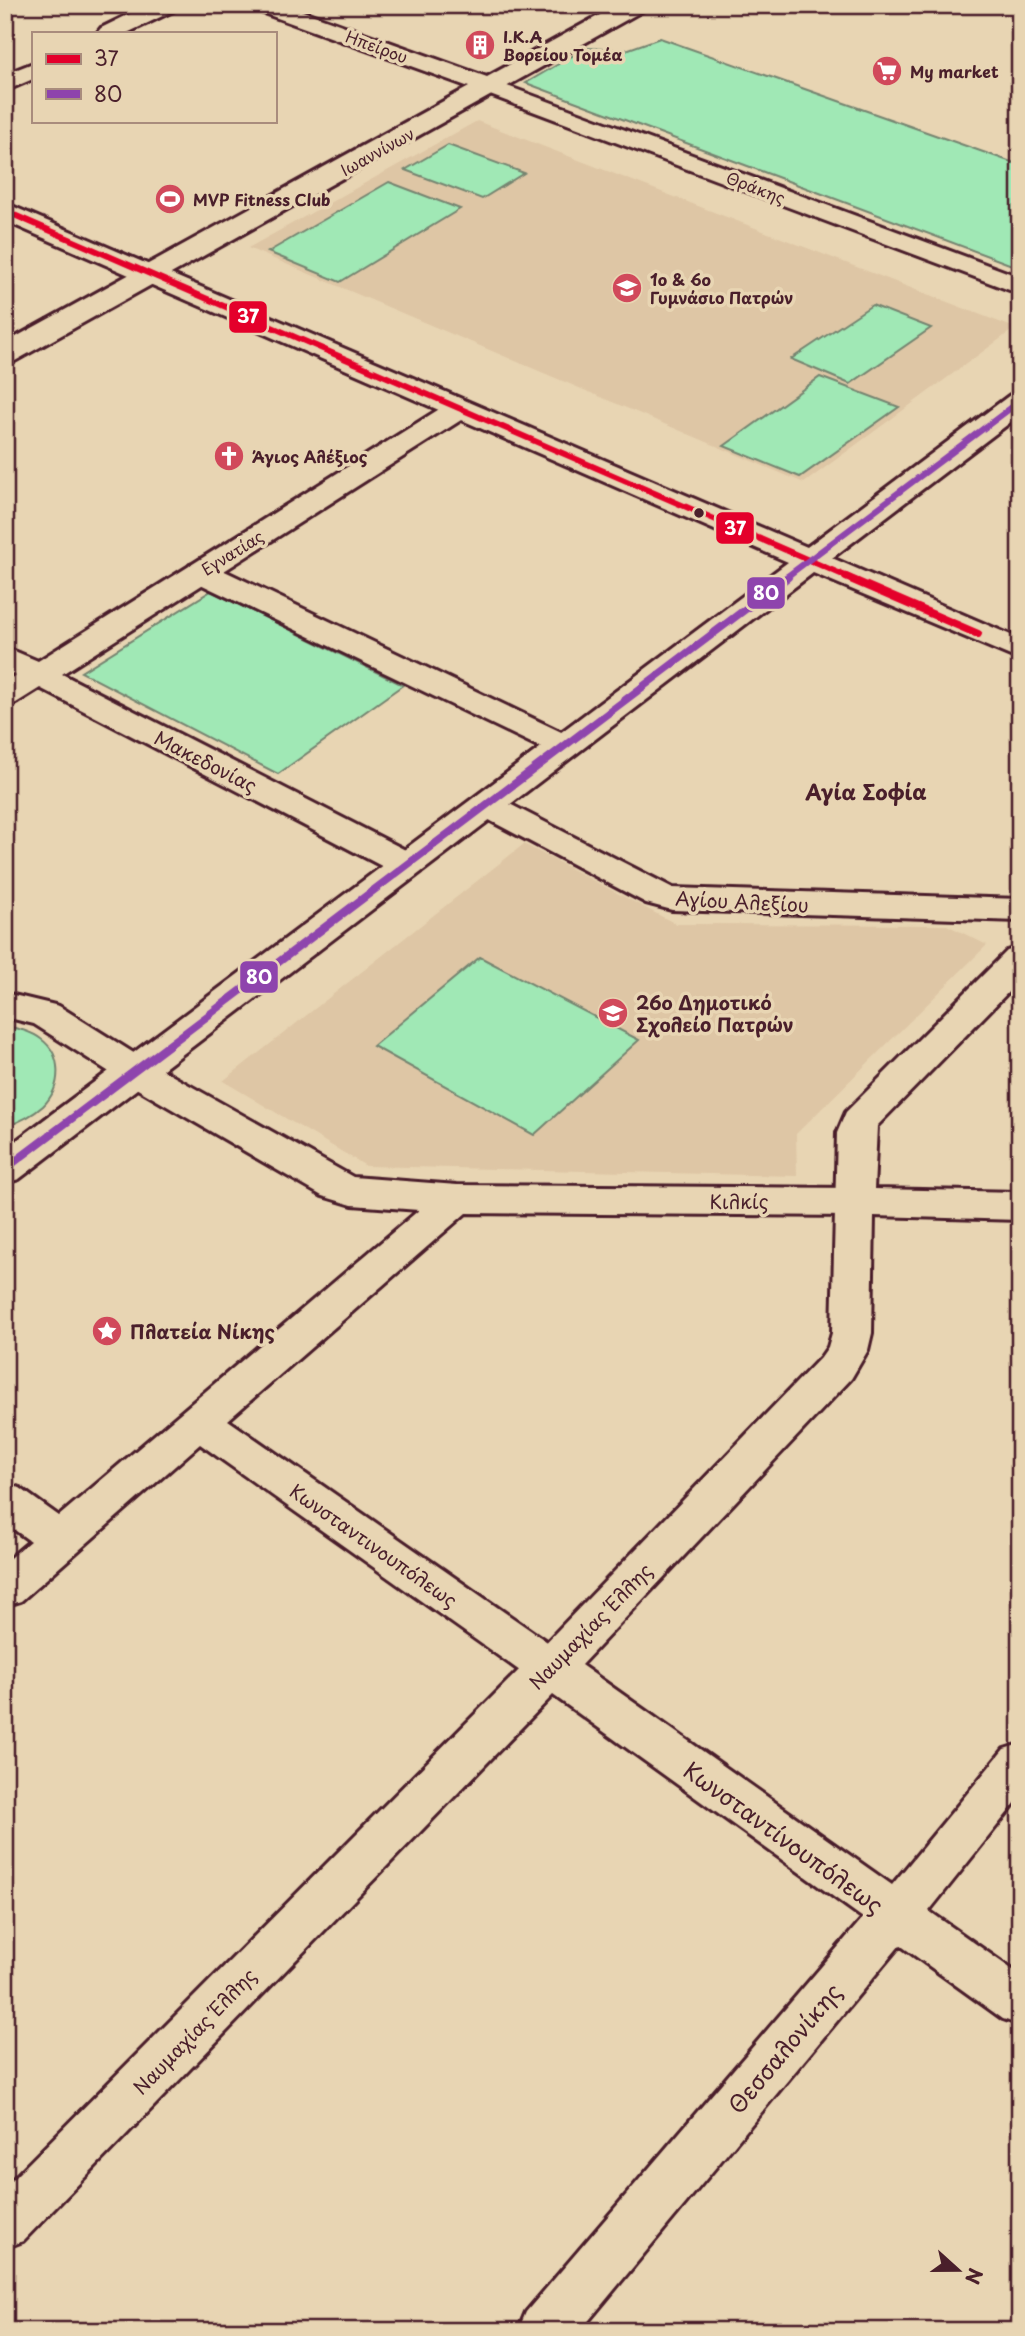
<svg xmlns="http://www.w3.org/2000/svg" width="1025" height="2336" font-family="'Playpen Sans',sans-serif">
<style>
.built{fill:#dec6a5}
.green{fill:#a0e8b5;stroke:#758470;stroke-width:2}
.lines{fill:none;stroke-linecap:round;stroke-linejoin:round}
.pedestrian-casing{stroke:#4a1f2b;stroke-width:6}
.minor-casing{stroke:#4a1f2b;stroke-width:6}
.secondary-casing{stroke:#4a1f2b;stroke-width:6}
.pedestrian{fill:#e8d5b3;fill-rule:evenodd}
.minor{fill:#e8d5b3;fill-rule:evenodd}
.secondary{fill:#e8d5b3;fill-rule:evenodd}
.bus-1-far1-casing{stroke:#e8d5b3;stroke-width:10}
.bus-1-casing{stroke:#e8d5b3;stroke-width:13}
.bus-2-far1-casing{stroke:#e8d5b3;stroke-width:10}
.bus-2-casing{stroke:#e8d5b3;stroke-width:13}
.bus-1-far1{stroke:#e4002b;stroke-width:6}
.bus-1{stroke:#e4002b;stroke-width:8}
.bus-2-far1{stroke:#8e44ad;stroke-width:6}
.bus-2{stroke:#8e44ad;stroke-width:8}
.bus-dot{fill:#4a1f2b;stroke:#e8d5b3;stroke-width:2.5}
.labels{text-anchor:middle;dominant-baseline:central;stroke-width:7;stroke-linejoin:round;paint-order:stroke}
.far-poi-label{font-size:16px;font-weight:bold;fill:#4a1f2b;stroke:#e8d5b3;text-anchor:start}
.far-street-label{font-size:16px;fill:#4a1f2b;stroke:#e8d5b3}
.street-label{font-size:19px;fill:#4a1f2b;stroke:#e8d5b3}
.poi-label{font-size:19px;font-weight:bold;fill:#4a1f2b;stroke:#e8d5b3;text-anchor:start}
.neighbourhood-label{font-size:21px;font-weight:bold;fill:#4a1f2b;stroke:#e8d5b3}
.near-street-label{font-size:23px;fill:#4a1f2b;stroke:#e8d5b3}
.line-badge{stroke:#e8d5b3;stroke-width:2.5}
.badge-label{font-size:19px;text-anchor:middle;font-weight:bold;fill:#fff}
</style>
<rect width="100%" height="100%" fill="#e8d5b3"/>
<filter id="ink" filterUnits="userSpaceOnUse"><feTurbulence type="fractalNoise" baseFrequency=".0143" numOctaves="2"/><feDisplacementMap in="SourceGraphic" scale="14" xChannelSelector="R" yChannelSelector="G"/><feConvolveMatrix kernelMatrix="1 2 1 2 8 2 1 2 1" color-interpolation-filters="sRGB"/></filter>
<g filter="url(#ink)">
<!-- built -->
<path class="built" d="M 477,121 L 1015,328 L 804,483 L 248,248 Z
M 524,844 L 676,924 L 947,925 L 987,945 L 796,1134 L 797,1176 L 366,1166 L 223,1081 Z"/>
<!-- green -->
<path class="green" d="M 660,38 L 1020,165 L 1020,268 L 526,83 L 586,48 L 626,50 Z
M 448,145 L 524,173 L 482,199 L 405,170 Z
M 389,182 L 460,209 L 340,282 L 268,252 Z
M 872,305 L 931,328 L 850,384 L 791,359 Z
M 820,377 L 899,407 L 800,477 L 724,446 Z
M 211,591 L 403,685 L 278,774 L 81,672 Z
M 480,957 L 639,1040 L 534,1135 L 373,1046 Z
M 5,1026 C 17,1028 31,1031 41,1039 C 63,1055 62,1087 43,1106 C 32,1116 19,1122 5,1127 Z"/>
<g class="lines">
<!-- pedestrian casing -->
<g class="pedestrian-casing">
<path id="pedestrian" d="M 491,80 L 1020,277 L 1020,294 L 482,92 L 479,87 L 482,82 Z
M 201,563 L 212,565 L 576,739 L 581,746 L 576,753 L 564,756 L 552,753 L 190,579 L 186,572 L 190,565 Z
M 135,1058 L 148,1062 L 353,1177 L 457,1185 L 856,1188 L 870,1192 L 875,1202 L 870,1212 L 856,1216 L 466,1213 L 228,1420 L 566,1655 L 572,1668 L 566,1681 L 550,1687 L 534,1681 L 200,1444 L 21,1601 L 5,1606 L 5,1562 L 30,1541 L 5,1523 L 5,1483 L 20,1488 L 59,1516 L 419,1210 L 352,1205 L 322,1196 L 122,1080 L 116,1071 L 122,1062 Z"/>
</g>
<!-- minor casing -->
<g class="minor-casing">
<path id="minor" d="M 148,5 L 179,5 L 175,10 L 127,33 L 97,33 L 101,28 Z
M 251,5 L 286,5 L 487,77 L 618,5 L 648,5 L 644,10 L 15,361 L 5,363 L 5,343 L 469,87 L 255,10 Z
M 33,63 L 33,79 L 5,91 L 5,74 Z
M 459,400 L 469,403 L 473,409 L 469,415 L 62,674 L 419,857 L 424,865 L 419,873 L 407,876 L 395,873 L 40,688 L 16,703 L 5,706 L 5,682 L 16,675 L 5,670 L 5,647 L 38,661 L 449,403 Z
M 486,794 L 498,798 L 673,888 L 1020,899 L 1020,921 L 672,910 L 646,903 L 474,812 L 469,805 L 474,798 Z
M 1020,947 L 1020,980 L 877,1126 L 874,1189 L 1020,1192 L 1020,1220 L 874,1216 L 872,1333 L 868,1350 L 851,1379 L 581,1665 L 892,1885 L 1004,1749 L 1020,1744 L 1020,1797 L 929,1911 L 1020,1975 L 1020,2025 L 1003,2019 L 900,1945 L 580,2331 L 518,2331 L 526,2312 L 863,1918 L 553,1695 L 23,2241 L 5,2248 L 5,2187 L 534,1655 L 821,1357 L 828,1347 L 832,1333 L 837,1133 L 846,1112 L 1007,951 Z
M 5,993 L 59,1006 L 148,1062 L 154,1071 L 148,1080 L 135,1084 L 122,1080 L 34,1024 L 5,1017 Z"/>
</g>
<!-- secondary casing -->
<g class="secondary-casing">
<path id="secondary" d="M 5,203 L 807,547 L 1010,395 L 1020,392 L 1020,415 L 832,558 L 1020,639 L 1020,660 L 813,573 L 19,1179 L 5,1183 L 5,1149 L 788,562 L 5,221 Z"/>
</g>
<!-- pedestrian -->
<use href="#pedestrian" class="pedestrian"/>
<!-- minor -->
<use href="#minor" class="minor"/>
<!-- secondary -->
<use href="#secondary" class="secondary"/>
<!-- bus-1-far1 casing -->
<g class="bus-1-far1-casing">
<path id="bus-1-far1" d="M 5,211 L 850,578"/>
</g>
<!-- bus-1 casing -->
<g class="bus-1-casing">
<path id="bus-1" d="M 846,577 L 978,634"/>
</g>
<!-- bus-2-far1 casing -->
<g class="bus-2-far1-casing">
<path id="bus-2-far1" d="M 785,578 L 1020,401"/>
</g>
<!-- bus-2 casing -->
<g class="bus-2-casing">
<path id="bus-2" d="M 5,1169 L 788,577"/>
</g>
<!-- bus-1-far1 -->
<use href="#bus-1-far1" class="bus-1-far1"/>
<!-- bus-1 -->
<use href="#bus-1" class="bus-1"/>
<!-- bus-2-far1 -->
<use href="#bus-2-far1" class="bus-2-far1"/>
<!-- bus-2 -->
<use href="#bus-2" class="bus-2"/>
</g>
</g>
<!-- icons -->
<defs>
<g id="building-disc" transform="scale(1.575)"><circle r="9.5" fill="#d1495b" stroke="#e8d5b3"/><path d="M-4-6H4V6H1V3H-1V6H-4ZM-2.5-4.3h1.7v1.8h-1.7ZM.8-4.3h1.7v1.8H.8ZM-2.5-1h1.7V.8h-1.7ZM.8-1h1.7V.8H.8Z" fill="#fff"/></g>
<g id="supermarket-disc" transform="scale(1.575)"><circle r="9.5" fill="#d1495b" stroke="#e8d5b3"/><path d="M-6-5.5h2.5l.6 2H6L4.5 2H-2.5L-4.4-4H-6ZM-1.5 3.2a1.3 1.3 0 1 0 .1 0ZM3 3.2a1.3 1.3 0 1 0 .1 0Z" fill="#fff"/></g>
<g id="stadium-disc" transform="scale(1.575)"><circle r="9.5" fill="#d1495b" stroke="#e8d5b3"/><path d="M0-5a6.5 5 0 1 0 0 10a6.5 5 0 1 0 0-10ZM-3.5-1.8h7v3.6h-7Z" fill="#fff"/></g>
<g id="school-disc" transform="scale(1.575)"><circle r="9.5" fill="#d1495b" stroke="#e8d5b3"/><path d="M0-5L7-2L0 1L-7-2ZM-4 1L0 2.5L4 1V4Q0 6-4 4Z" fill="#fff"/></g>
<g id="church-disc" transform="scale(1.575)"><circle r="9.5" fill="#d1495b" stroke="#e8d5b3"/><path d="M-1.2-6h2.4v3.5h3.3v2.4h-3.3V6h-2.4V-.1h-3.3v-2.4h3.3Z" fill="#fff"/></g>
<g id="sight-disc" transform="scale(1.575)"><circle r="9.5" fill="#d1495b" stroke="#e8d5b3"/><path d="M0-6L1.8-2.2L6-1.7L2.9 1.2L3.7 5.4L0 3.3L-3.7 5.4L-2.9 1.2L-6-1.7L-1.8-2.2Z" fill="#fff"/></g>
</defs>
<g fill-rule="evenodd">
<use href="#building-disc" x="480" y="45"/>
<use href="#supermarket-disc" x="887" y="71"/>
<use href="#stadium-disc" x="170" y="199"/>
<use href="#school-disc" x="627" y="288"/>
<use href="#church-disc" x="229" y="456"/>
<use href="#school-disc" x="613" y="1013"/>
<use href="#sight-disc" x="107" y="1331"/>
</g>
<!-- markers -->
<circle class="bus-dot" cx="699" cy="513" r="6"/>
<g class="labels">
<!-- far-poi labels -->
<g class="far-poi-label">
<text x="503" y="36">Ι.Κ.Α<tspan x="503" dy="18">Βορείου Τομέα</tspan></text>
<text x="910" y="71">My market</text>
<text x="193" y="199">MVP Fitness Club</text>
<text x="650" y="279">1ο &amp; 6ο<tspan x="650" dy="18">Γυμνάσιο Πατρών</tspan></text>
<text x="252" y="456">Άγιος Αλέξιος</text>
</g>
<!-- far-street labels -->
<g class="far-street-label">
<text transform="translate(377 46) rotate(20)">Ηπείρου</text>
<text transform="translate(377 151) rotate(-29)">Ιωαννίνων</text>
<text transform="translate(756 187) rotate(21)">Θράκης</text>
<text transform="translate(232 552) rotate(-32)">Εγνατίας</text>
</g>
<!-- street labels -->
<g class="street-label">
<text transform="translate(206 761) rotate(27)">Μακεδονίας</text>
<text transform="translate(742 901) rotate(3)">Αγίου Αλεξίου</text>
<text x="739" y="1201">Κιλκίς</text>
<text transform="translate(374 1545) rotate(35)">Κωνσταντινουπόλεως</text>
<text transform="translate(590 1626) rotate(-46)">Ναυμαχίας Έλλης</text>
<text transform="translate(194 2031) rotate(-46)">Ναυμαχίας Έλλης</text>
</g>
<!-- poi labels -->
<g class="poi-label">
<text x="636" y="1002">26ο Δημοτικό<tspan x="636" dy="22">Σχολείο Πατρών</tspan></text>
<text x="130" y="1331">Πλατεία Νίκης</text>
</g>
<!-- neighbourhood labels -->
<g class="neighbourhood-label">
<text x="866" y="791">Αγία Σοφία</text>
</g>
<!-- near-street labels -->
<g class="near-street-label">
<text transform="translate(784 1837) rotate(36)">Κωνσταντίνουπόλεως</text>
<text transform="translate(784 2048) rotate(-50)">Θεσσαλονίκης</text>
</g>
</g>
<g class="line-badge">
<rect x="228" y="300" width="40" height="34" rx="7" fill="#e4002b"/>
<rect x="715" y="511" width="40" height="34" rx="7" fill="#e4002b"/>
<rect x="746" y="576" width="40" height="34" rx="7" fill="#8e44ad"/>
<rect x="239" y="960" width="40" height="34" rx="7" fill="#8e44ad"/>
</g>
<g class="badge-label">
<text x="248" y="323">37</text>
<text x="735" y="535">37</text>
<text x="766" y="600">80</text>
<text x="259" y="984">80</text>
</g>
<!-- margin -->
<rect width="1025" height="2336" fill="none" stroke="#e8d5b3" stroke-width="28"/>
<rect x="14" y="14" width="997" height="2308" fill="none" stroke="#4a1f2b" stroke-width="2.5" filter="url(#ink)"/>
<!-- legend -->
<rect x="32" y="32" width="245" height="91" fill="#e8d5b3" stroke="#a98c7d" stroke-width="2"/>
<rect x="46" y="54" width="35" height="10" fill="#e4002b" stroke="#a98c7d" stroke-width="2"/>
<text x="94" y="66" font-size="21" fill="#4a1f2b">37</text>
<rect x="46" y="89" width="35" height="10" fill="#8e44ad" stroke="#a98c7d" stroke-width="2"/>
<text x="94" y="102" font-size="21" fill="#4a1f2b">80</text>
<!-- north arrow -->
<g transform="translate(958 2270) rotate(111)" stroke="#e8d5b3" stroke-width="5" paint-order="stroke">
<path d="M0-5L12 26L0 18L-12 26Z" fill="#4a1f2b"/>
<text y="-10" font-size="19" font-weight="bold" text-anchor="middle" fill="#4a1f2b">N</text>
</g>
</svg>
